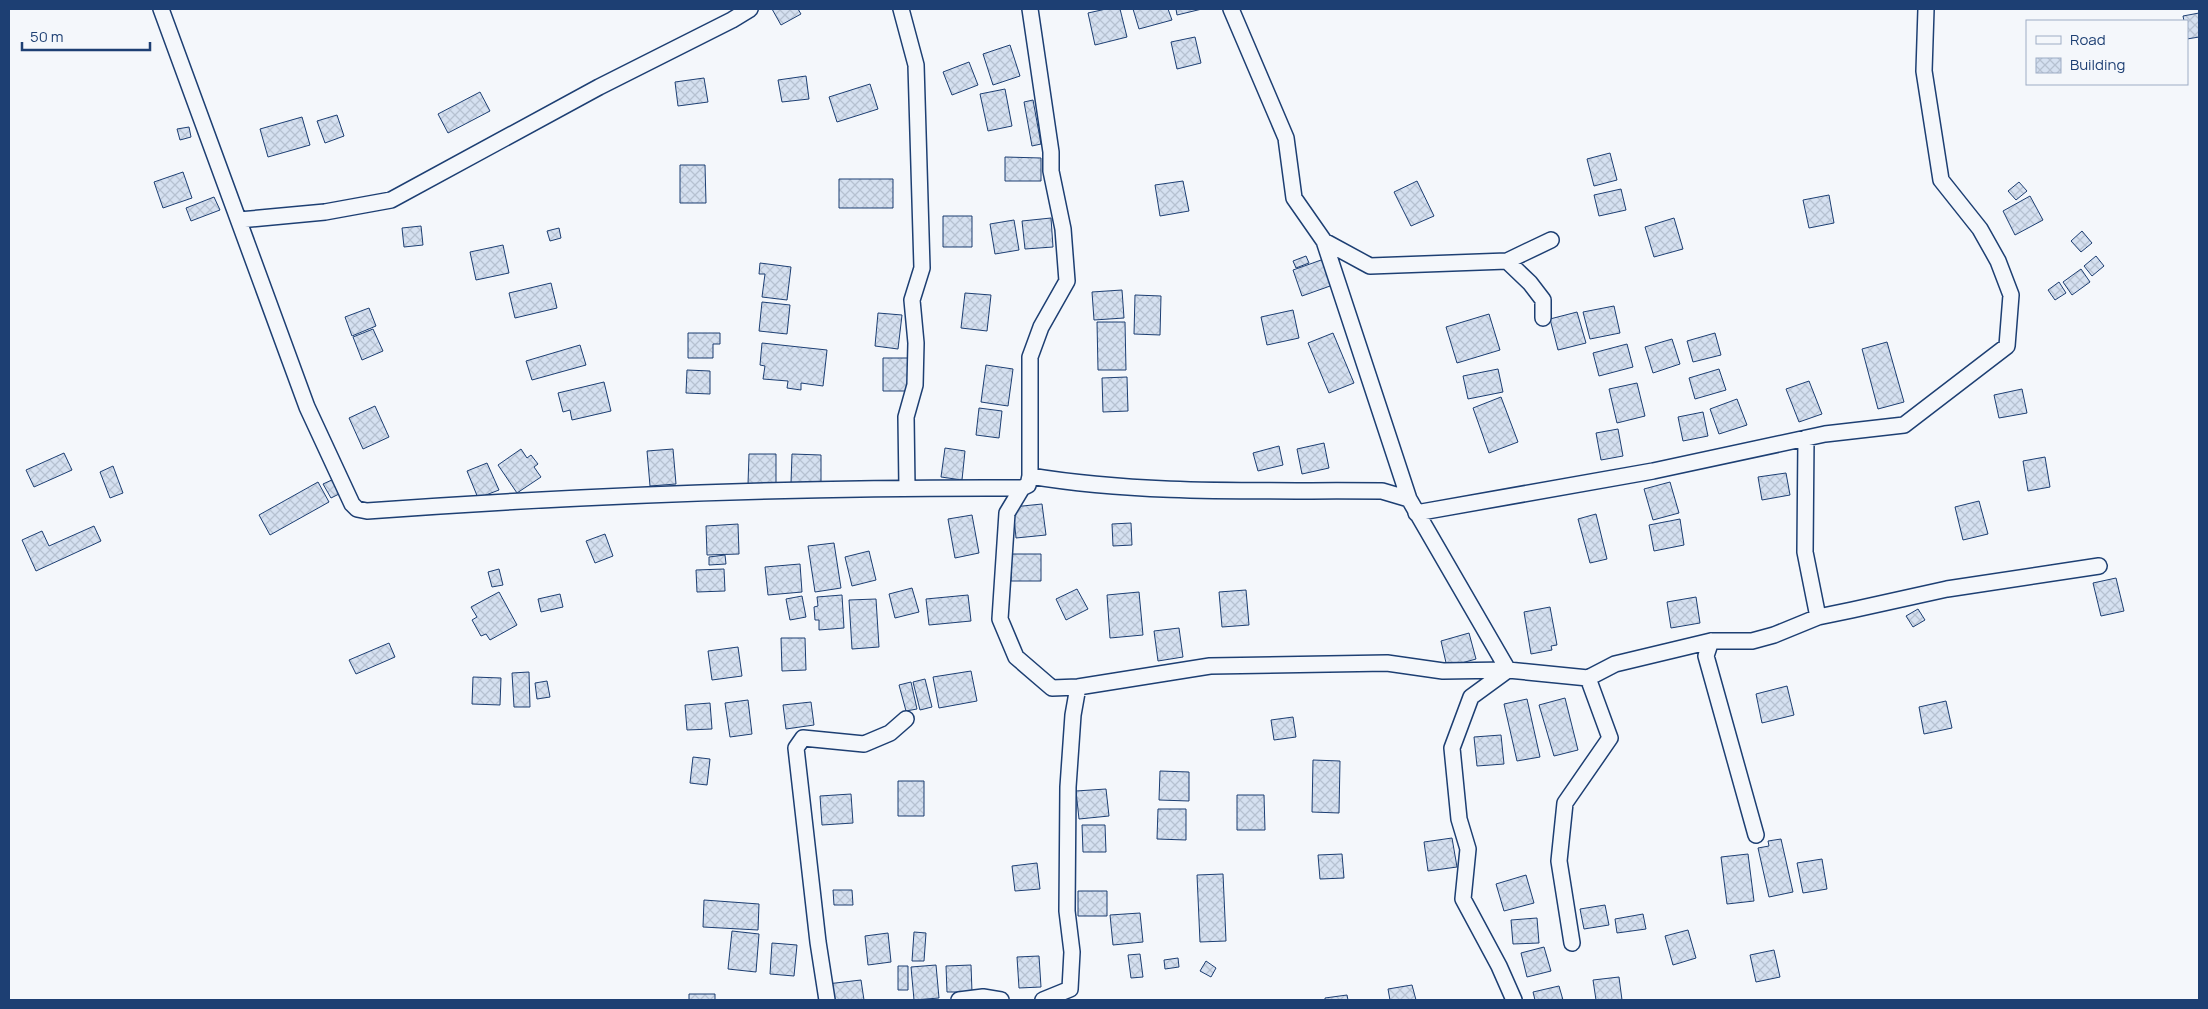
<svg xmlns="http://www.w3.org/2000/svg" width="2208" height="1009" font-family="Manrope,sans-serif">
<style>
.building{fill:url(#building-cross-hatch);stroke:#1d3f73}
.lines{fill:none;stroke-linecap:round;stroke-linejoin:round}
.minor-casing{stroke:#1d3f73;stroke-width:18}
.minor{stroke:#f4f7fb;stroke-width:15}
</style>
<defs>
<pattern id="building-cross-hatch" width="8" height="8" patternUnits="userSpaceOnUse" patternTransform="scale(1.25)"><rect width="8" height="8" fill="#d5e0f0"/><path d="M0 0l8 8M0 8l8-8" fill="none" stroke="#b6c1d1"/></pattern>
</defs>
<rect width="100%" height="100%" fill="#f4f7fb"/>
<!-- building -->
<path class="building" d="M 772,9 L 798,9 L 801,14 L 781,25 Z
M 1106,9 L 1120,9 L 1127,37 L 1095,45 L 1088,13 Z
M 1133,9 L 1168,9 L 1172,20 L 1139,29 Z
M 1176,9 L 1202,9 L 1177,15 Z
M 2199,13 L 2199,37 L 2187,39 L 2187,21 L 2184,21 L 2183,16 Z
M 1195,37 L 1201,63 L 1177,69 L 1171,42 Z
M 1010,45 L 1020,76 L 993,85 L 983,54 Z
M 969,62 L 978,85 L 952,95 L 943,72 Z
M 806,76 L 809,99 L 782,102 L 778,80 Z
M 704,78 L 708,102 L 678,106 L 675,82 Z
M 870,84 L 878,109 L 837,122 L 829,97 Z
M 1005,89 L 1012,126 L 988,131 L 980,94 Z
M 480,92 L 490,111 L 448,133 L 438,114 Z
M 1033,100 L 1041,144 L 1032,146 L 1024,102 Z
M 337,115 L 344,136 L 325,143 L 317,121 Z
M 302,117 L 310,145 L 268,157 L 260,129 Z
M 189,127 L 191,137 L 180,140 L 177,129 Z
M 1610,153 L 1617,180 L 1594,186 L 1587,159 Z
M 1005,157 L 1041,158 L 1041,181 L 1005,181 Z
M 680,165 L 705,165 L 706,203 L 680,203 Z
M 183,172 L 192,198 L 163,208 L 154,182 Z
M 839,179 L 893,179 L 893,208 L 839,208 Z
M 1183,181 L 1189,211 L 1160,216 L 1155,185 Z
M 1417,181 L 1434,216 L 1411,226 L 1394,192 Z
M 2019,182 L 2027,191 L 2016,200 L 2008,191 Z
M 1621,189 L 1626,210 L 1599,216 L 1594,195 Z
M 1829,195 L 1834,223 L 1809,228 L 1803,200 Z
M 2030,196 L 2043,220 L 2015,235 L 2003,211 Z
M 214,197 L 220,210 L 191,221 L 186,208 Z
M 943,216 L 972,216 L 972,247 L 943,247 Z
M 1051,218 L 1053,247 L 1025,249 L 1022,221 Z
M 1674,218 L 1683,249 L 1654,257 L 1645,227 Z
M 1014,220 L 1019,250 L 995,254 L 990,224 Z
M 421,226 L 423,245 L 404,247 L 402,228 Z
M 559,228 L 561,238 L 550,241 L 547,231 Z
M 2082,231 L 2092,243 L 2081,252 L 2071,241 Z
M 503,245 L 509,273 L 476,280 L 470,252 Z
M 1306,256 L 1309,263 L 1296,268 L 1293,261 Z
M 2096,256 L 2104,266 L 2092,276 L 2084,266 Z
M 1324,259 L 1333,285 L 1302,296 L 1293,270 Z
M 760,263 L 791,267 L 787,300 L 762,297 L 765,274 L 759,274 Z
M 2081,269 L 2090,282 L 2072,295 L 2063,282 Z
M 2059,282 L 2066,293 L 2055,300 L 2048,290 Z
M 551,283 L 557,308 L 515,318 L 509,293 Z
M 1122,290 L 1124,318 L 1094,320 L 1092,292 Z
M 965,293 L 991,295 L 987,331 L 961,328 Z
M 1135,295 L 1161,296 L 1160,335 L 1134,334 Z
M 762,302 L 790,305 L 787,334 L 759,331 Z
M 1614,306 L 1620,333 L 1590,339 L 1583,312 Z
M 369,308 L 376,326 L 352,336 L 345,317 Z
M 1293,310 L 1299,338 L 1267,345 L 1261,317 Z
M 1577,312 L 1586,343 L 1558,350 L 1550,319 Z
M 878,313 L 902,315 L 898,349 L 875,346 Z
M 1489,314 L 1500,350 L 1457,363 L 1446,327 Z
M 1097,322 L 1125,322 L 1126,370 L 1098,370 Z
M 373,329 L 383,351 L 362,360 L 353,337 Z
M 688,333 L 720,333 L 720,344 L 713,344 L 713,358 L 688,358 Z
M 1333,333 L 1354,383 L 1329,393 L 1308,343 Z
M 1715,333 L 1721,355 L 1693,362 L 1687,341 Z
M 1672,339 L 1680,364 L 1653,373 L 1645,347 Z
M 1887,342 L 1904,402 L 1878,409 L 1862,349 Z
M 762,343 L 827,350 L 823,386 L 801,383 L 801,390 L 787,388 L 788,381 L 763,379 L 765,366 L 760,365 Z
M 1627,344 L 1633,367 L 1599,376 L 1593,353 Z
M 580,345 L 586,365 L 532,380 L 526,361 Z
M 883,358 L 908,358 L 908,391 L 883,391 Z
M 986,365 L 1013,369 L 1008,406 L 981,402 Z
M 1498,369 L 1503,392 L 1468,399 L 1463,376 Z
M 1719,369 L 1726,390 L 1695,399 L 1689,378 Z
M 687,370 L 710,371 L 710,394 L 686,393 Z
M 1127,377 L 1128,411 L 1103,412 L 1102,378 Z
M 1809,381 L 1822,414 L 1799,422 L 1786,389 Z
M 604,382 L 611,411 L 572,420 L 570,410 L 563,412 L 558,393 Z
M 1637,383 L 1645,416 L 1617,423 L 1609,389 Z
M 2022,389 L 2027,413 L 1999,418 L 1994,395 Z
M 1501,397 L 1518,442 L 1489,453 L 1473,408 Z
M 1737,399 L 1747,425 L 1719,434 L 1710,409 Z
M 375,406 L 389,437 L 363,449 L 349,418 Z
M 979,408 L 1002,411 L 999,438 L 976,435 Z
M 1703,412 L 1708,436 L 1683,441 L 1678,417 Z
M 1618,429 L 1623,456 L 1601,460 L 1596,433 Z
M 1324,443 L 1329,468 L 1302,474 L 1297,449 Z
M 1279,446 L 1283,465 L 1258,471 L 1253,453 Z
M 945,448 L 965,451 L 962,480 L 941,477 Z
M 521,449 L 527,458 L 531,455 L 538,464 L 534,467 L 541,477 L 517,493 L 498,465 Z
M 673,449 L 676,484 L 650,486 L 647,451 Z
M 64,453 L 72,470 L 34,487 L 26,470 Z
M 749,454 L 776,454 L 776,485 L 748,484 Z
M 792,454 L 821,455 L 821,484 L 791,483 Z
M 2045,457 L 2050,487 L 2028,491 L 2023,461 Z
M 487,463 L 499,490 L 478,498 L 467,471 Z
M 113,466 L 123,493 L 110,498 L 100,472 Z
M 1786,473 L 1790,495 L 1762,500 L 1758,477 Z
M 334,479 L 341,493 L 331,498 L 323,484 Z
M 318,482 L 329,502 L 270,535 L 259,515 Z
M 1670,482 L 1679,513 L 1653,520 L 1644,489 Z
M 1979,501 L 1988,534 L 1963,540 L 1955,507 Z
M 1042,504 L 1046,535 L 1016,538 L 1013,507 Z
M 1596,514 L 1607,559 L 1590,563 L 1578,519 Z
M 972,515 L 979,553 L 955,558 L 948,519 Z
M 1680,519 L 1684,545 L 1654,551 L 1649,525 Z
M 1131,523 L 1132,545 L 1113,546 L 1112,524 Z
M 738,524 L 739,554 L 707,555 L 706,526 Z
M 94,526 L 101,541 L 36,571 L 22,540 L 42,531 L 49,546 Z
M 605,534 L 613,556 L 595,563 L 586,541 Z
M 834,543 L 841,588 L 815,592 L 808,546 Z
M 869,551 L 876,580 L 852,586 L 845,557 Z
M 1011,554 L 1041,554 L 1041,581 L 1011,581 Z
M 725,555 L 726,564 L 709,565 L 709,557 Z
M 800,564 L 802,592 L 768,595 L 765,567 Z
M 499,569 L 503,585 L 492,587 L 488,572 Z
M 724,569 L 725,591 L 697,592 L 696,570 Z
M 2116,578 L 2124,611 L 2101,616 L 2093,583 Z
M 912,588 L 919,612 L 895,618 L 889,594 Z
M 1077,589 L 1088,609 L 1066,620 L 1056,599 Z
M 1246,590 L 1249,625 L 1222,627 L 1219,592 Z
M 499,592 L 517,625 L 490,640 L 486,634 L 481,636 L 472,620 L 477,617 L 471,607 Z
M 1139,592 L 1143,635 L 1110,638 L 1107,595 Z
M 560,594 L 563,607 L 541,612 L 538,599 Z
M 842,595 L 844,628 L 819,630 L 819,620 L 815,620 L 814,607 L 818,606 L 817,597 Z
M 968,595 L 971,621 L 929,625 L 926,599 Z
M 802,596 L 806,617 L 790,620 L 786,599 Z
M 1696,597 L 1700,623 L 1671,628 L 1667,602 Z
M 876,599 L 879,647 L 852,649 L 849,600 Z
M 1550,607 L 1557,645 L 1551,646 L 1552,650 L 1531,654 L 1524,612 Z
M 1918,609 L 1925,620 L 1913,627 L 1906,616 Z
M 1179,628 L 1183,657 L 1158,661 L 1154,631 Z
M 1469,633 L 1476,659 L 1447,667 L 1441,641 Z
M 781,638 L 805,638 L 806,670 L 782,671 Z
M 389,643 L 395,657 L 356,674 L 349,660 Z
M 738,647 L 742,676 L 712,680 L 708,651 Z
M 971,671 L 977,701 L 939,708 L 933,677 Z
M 529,672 L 530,707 L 514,707 L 512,673 Z
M 473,677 L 501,678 L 500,705 L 472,704 Z
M 925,679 L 932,707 L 920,710 L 913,682 Z
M 547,681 L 550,697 L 537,699 L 535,683 Z
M 911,682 L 917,709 L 906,711 L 899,685 Z
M 1787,686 L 1794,715 L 1762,723 L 1756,694 Z
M 1565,698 L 1578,750 L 1554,756 L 1539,705 Z
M 1527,699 L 1540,757 L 1517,761 L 1504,704 Z
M 748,700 L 752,734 L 730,737 L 725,703 Z
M 1946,701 L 1952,728 L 1924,734 L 1919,707 Z
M 811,702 L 814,725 L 786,729 L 783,705 Z
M 710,703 L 712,729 L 687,730 L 685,705 Z
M 1293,717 L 1296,737 L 1274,740 L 1271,720 Z
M 1501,735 L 1504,764 L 1477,766 L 1474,737 Z
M 693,757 L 710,759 L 707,785 L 690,783 Z
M 1313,760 L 1340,761 L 1339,813 L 1312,812 Z
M 1160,771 L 1189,772 L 1189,801 L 1159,800 Z
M 898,781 L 924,781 L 924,816 L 898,816 Z
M 1106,789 L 1109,816 L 1079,819 L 1076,791 Z
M 851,794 L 853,823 L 822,825 L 820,796 Z
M 1237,795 L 1264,795 L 1265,830 L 1237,830 Z
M 1158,809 L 1186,809 L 1186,840 L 1157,839 Z
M 1082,825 L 1105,825 L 1106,852 L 1083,852 Z
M 1452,838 L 1457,867 L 1428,871 L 1424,842 Z
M 1781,839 L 1793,892 L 1769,897 L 1758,848 L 1769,846 L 1768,841 Z
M 1342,854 L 1344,878 L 1320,879 L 1318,855 Z
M 1748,854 L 1754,901 L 1727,904 L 1721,857 Z
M 1822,859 L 1827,889 L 1803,893 L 1797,863 Z
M 1037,863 L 1040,889 L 1015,891 L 1012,866 Z
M 1223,874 L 1226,941 L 1200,942 L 1197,875 Z
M 1526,875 L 1534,903 L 1504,911 L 1496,884 Z
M 833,890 L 852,890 L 853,905 L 834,905 Z
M 1078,891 L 1107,891 L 1107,916 L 1078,916 Z
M 704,900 L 759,904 L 758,930 L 703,927 Z
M 1605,905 L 1609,925 L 1584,929 L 1580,909 Z
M 1140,913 L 1143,942 L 1113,945 L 1110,915 Z
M 1643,914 L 1646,929 L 1617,933 L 1615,919 Z
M 1537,918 L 1539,943 L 1513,944 L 1511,920 Z
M 1688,930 L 1696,958 L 1673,965 L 1665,936 Z
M 732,931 L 759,934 L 756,972 L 728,969 Z
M 914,932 L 926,933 L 924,961 L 912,961 Z
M 888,933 L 891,962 L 868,965 L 865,936 Z
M 772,943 L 797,945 L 794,976 L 770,974 Z
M 1544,947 L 1551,971 L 1527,977 L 1521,953 Z
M 1774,950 L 1780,977 L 1756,982 L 1750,955 Z
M 1140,954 L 1143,977 L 1131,978 L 1128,955 Z
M 1039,956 L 1041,987 L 1019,988 L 1017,957 Z
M 1178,958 L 1179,967 L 1165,969 L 1164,960 Z
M 1206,961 L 1216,968 L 1211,977 L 1200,971 Z
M 936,965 L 939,998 L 914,1000 L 911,967 Z
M 971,965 L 972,992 L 947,992 L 946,966 Z
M 898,966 L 908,966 L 908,990 L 898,990 Z
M 1619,977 L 1622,1000 L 1596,1000 L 1593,980 Z
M 861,980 L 864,1000 L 829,1000 L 827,984 Z
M 1412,985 L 1416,1000 L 1390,1000 L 1388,989 Z
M 1559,986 L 1563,1000 L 1535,1000 L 1533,992 Z
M 689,994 L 715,994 L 715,1000 L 689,1000 Z
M 1347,995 L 1348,1000 L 1325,1000 L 1325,998 Z"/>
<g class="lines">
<!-- minor casing -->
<g class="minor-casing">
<path id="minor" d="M 161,9 L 307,407 L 352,504 L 357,509 L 367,511 C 585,495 803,487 1022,488 L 1028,485 L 1030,476 L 1030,357 L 1041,327 L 1067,281 L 1063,229 L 1051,171 L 1051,152 L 1030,9
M 901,9 L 916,65 L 922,268 L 912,300 L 916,343 L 915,385 L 906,417 L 907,488
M 1231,9 L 1286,138 L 1294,198 L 1324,241 L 1409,499 L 1508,670 L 1588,678 L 1610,738 L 1565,803 L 1559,861 L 1572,943
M 239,220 L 325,212 L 391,200 L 599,87 L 732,20 L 750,9
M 1324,241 L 1370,266 L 1507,261 L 1551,240
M 1507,261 L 1530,283 L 1543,300 L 1543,318
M 1806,438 L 1805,552 L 1818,617
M 1030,476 C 1145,495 1265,490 1382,491 L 1409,499
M 1022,488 L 1007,513 L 1000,619 L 1016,657 L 1052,688 L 1078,687 L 1210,666 L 1387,663 L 1443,671 L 1508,670 L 1471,697 L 1452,748 L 1459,819 L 1468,849 L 1463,899 L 1499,966 L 1514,1000
M 1416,513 L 1653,471 L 1825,434 L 1904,425 L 2007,346 L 2011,295 L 1998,261 L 1980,229 L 1941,180 L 1924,71 L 1926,9
M 1711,641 L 1706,656 L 1756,835
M 1588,678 L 1615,664 L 1711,641 L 1752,641 L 1774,635 L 1818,617 L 1852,610 L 1947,589 L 2099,566
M 827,1000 L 818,942 L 796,748 L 803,738 L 864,744 L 890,733 L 906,719
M 959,1000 L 983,997 L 1001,1000
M 1043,1000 L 1070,989 L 1072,952 L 1067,911 L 1068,787 L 1073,715 L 1078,687"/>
</g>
<!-- minor -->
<use href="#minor" class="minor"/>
</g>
<!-- border -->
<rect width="2208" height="1009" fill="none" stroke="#1d3f73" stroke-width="20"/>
<!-- legend -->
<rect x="2026" y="20" width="162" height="65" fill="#f4f7fb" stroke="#9eadc5"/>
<rect x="2036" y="36" width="25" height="8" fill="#f4f7fb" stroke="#9eadc5"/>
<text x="2070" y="45" font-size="15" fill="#1d3f73">Road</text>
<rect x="2036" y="58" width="25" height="15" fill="url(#building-cross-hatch)" stroke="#9eadc5"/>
<text x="2070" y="70" font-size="15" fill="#1d3f73">Building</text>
<!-- scale -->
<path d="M22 42v8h128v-8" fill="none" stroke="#1d3f73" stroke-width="2.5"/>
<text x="30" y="42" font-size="15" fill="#1d3f73" stroke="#f4f7fb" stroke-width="4" paint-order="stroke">50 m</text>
</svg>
